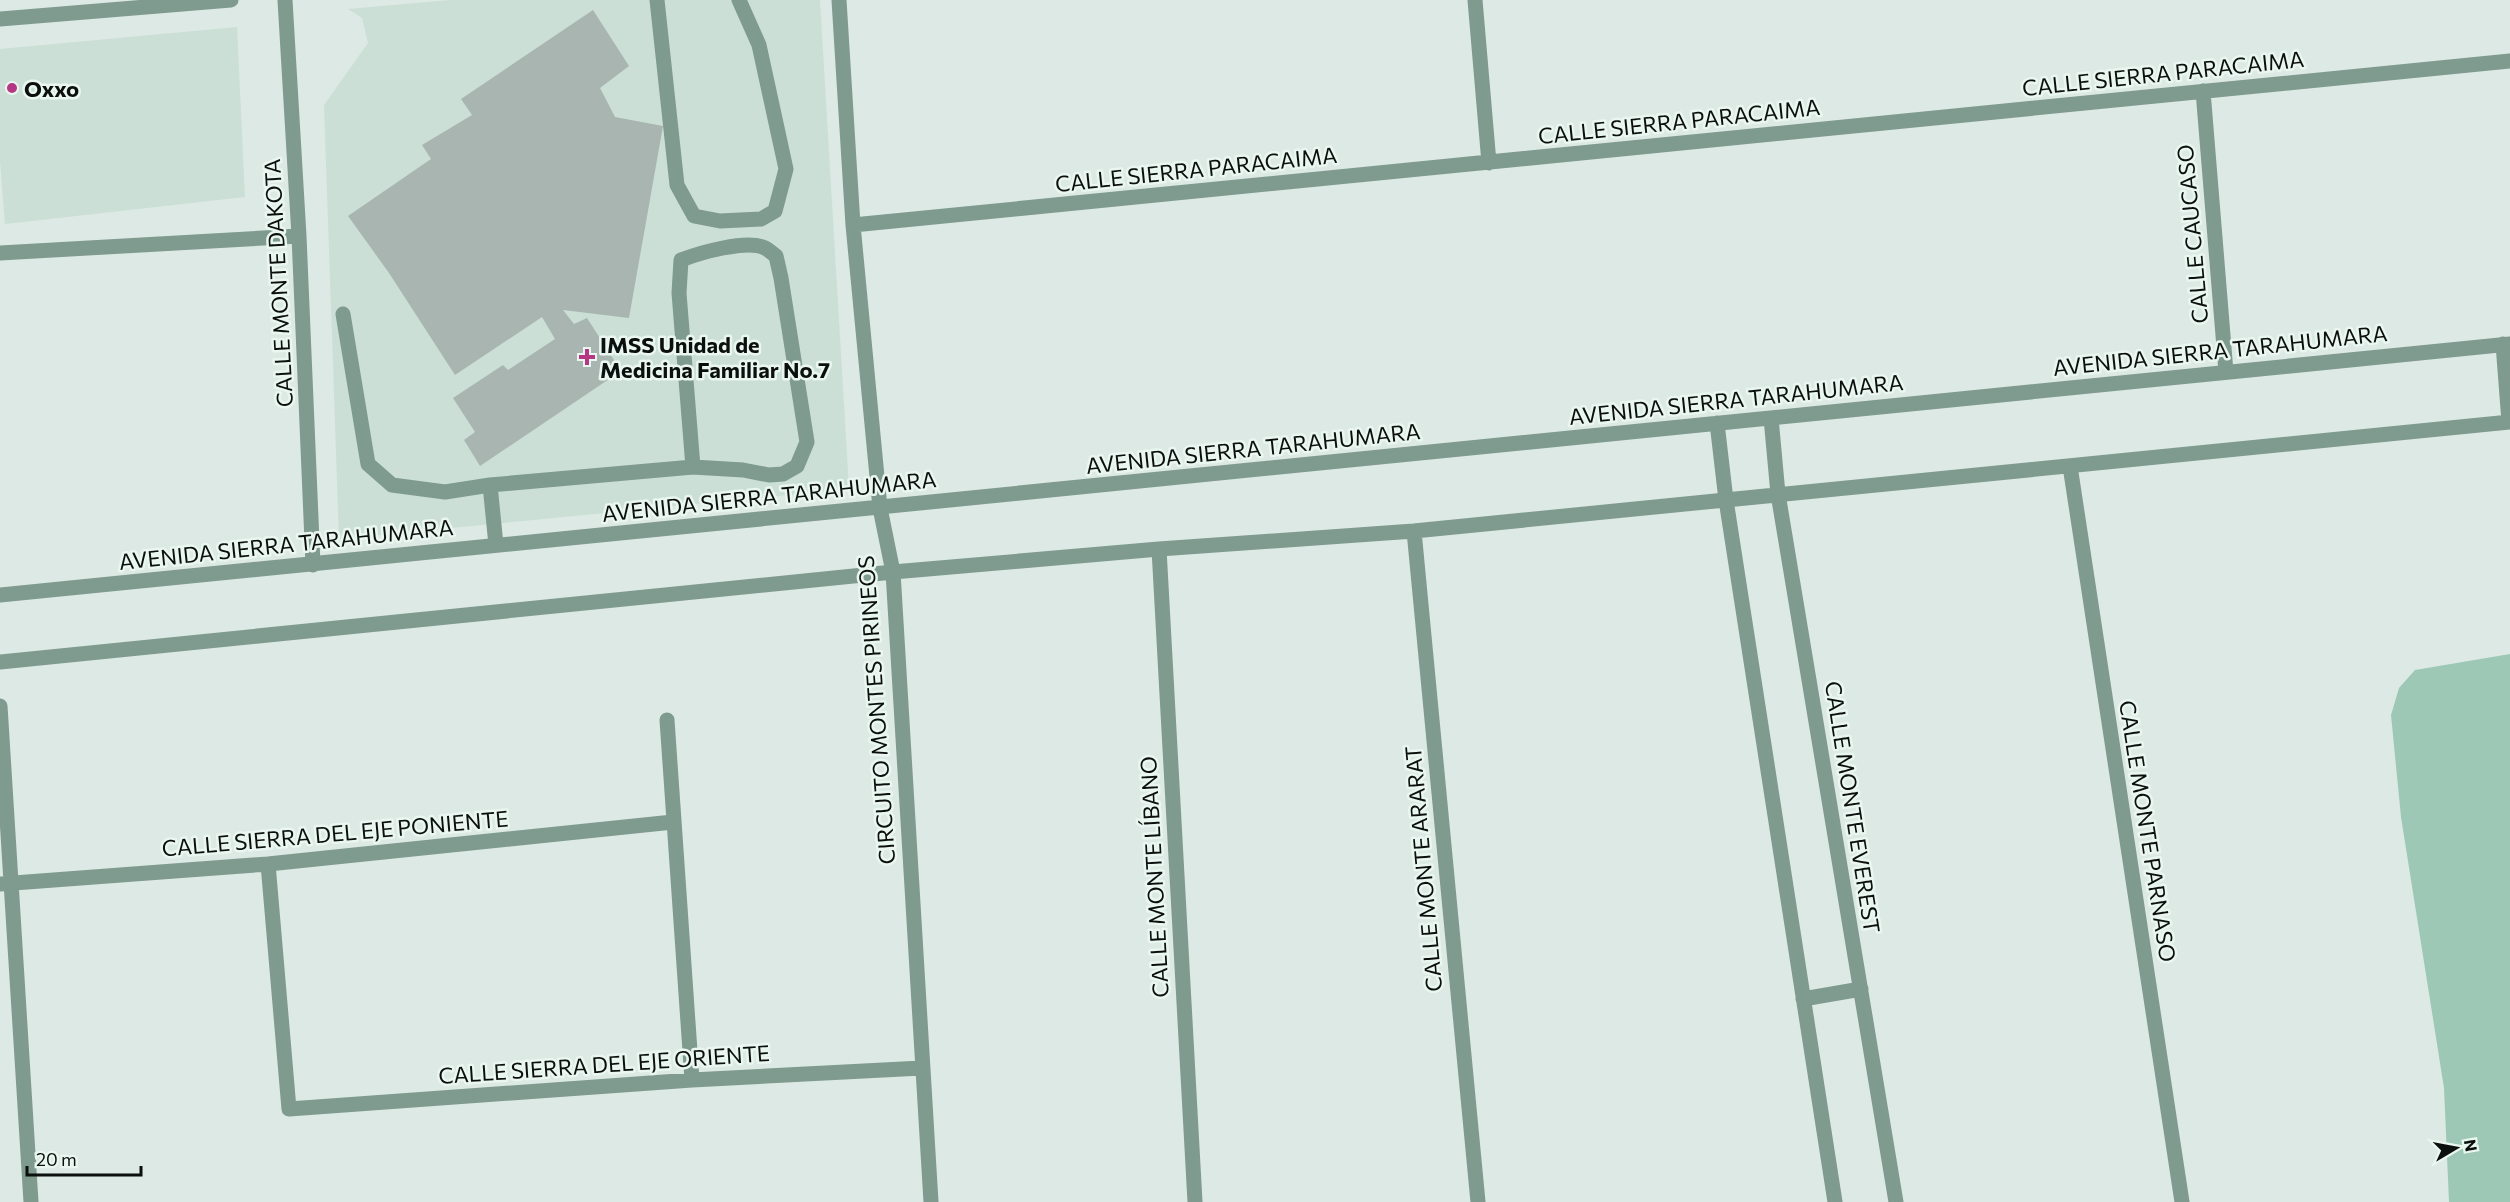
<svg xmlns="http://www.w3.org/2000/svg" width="2510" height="1202" font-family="Commissioner,sans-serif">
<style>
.built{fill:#cbdfd6}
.green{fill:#9dc8b6}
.building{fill:#a9b5b0}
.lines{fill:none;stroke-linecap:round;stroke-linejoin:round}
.minor{stroke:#7f9a8e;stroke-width:15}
.poi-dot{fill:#b53683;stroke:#eaf7f1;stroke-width:2}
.labels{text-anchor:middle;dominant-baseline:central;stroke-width:5;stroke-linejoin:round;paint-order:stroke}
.street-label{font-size:22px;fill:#0b0f0d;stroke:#eaf7f1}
.poi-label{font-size:22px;font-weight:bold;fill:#0b0f0d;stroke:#eaf7f1;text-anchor:start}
</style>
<rect width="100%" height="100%" fill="#dde9e4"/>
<!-- built -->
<path class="built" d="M 450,0 L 820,0 L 849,489 L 339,539 L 324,105 L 368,43 L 362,18 L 348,9 Z
M 237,27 L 245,197 L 5,224 L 0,161 L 0,49 Z"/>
<!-- green -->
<path class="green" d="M 2510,654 L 2510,1202 L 2449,1202 L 2444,1088 L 2401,817 L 2391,715 L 2399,688 L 2415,670 Z"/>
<!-- building -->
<path class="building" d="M 593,10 L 629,66 L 600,88 L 615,117 L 663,126 L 629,318 L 563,310 L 574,324 L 587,318 L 621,371 L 480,466 L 464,440 L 475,432 L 453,398 L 503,365 L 508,370 L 555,339 L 542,317 L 455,375 L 389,273 L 348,216 L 431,159 L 422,145 L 472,115 L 461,99 Z"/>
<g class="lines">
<!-- minor -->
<path class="minor" d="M 285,0 L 299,236 L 313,565
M 657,0 L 677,185 L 694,216 L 720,221 L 761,219 L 775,211 L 786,169 L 759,45 L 739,0
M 839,0 L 853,225 L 880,508 L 893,572 L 931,1202
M 1475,0 L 1489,163
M 0,19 L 231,0
M 2203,91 L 2226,372
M 853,225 L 2510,61
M 0,253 L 299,236
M 343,314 L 368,464 L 392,485 L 445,492 L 490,485 L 693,467 L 743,470 L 769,475 L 783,474 L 797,466 L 807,442 L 781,278 L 776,256 C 773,254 769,250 765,248 C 747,239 699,253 681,260 L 679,293 L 693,467
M 2503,344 L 2509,422
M 1771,418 L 1778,494 L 1896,1202
M 1717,423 L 1726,500 L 1835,1202
M 2070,466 L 2182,1202
M 490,485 L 496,545
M 1414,531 L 1478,1202
M 1159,549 L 1195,1202
M 0,595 L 2510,344
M 0,662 L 893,572 L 1159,549 L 1414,531 L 2510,422
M 0,706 L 31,1202
M 667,720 L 692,1080
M 268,864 L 289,1109 L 692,1080 L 922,1068
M 0,884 L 268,864 L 673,822
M 1803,999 L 1861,989"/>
</g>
<!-- markers -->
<g class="poi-dot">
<circle cx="12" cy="88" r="6"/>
<path d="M584 348h6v6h6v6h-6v6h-6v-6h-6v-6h6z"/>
</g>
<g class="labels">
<!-- street labels -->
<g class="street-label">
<text transform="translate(2163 73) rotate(-6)">CALLE SIERRA PARACAIMA</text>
<text transform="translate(1679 121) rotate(-6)">CALLE SIERRA PARACAIMA</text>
<text transform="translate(1196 169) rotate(-6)">CALLE SIERRA PARACAIMA</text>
<text transform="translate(2192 234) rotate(-95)">CALLE CAUCASO</text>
<text transform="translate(278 283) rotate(-93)">CALLE MONTE DAKOTA</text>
<text transform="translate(2220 350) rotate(-6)">AVENIDA SIERRA TARAHUMARA</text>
<text transform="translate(1736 399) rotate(-6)">AVENIDA SIERRA TARAHUMARA</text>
<text transform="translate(1253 448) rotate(-6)">AVENIDA SIERRA TARAHUMARA</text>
<text transform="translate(769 496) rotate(-6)">AVENIDA SIERRA TARAHUMARA</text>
<text transform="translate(286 544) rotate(-6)">AVENIDA SIERRA TARAHUMARA</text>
<text transform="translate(876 710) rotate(-94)">CIRCUITO MONTES PIRINEOS</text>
<text transform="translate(1853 807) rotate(81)">CALLE MONTE EVEREST</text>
<text transform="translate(2148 831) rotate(81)">CALLE MONTE PARNASO</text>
<text transform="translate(335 833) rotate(-5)">CALLE SIERRA DEL EJE PONIENTE</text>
<text transform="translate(1423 869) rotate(-95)">CALLE MONTE ARARAT</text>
<text transform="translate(1154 877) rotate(-93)">CALLE MONTE LÍBANO</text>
<text transform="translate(604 1064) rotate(-4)">CALLE SIERRA DEL EJE ORIENTE</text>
</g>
<!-- poi labels -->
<g class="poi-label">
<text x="24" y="88">Oxxo</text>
<text x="600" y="344">IMSS Unidad de<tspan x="600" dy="25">Medicina Familiar No.7</tspan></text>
</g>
</g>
<!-- north arrow -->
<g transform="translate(2456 1148) rotate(80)" stroke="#eaf7f1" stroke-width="4.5" paint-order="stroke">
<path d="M0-4.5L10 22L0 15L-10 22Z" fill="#0b0f0d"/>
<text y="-9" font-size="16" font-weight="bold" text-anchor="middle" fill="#0b0f0d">N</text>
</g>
<!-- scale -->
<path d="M27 1166v9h114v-9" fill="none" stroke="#0b0f0d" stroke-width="3"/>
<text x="36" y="1166" font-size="18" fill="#0b0f0d" stroke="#eaf7f1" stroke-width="4.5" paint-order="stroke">20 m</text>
</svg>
